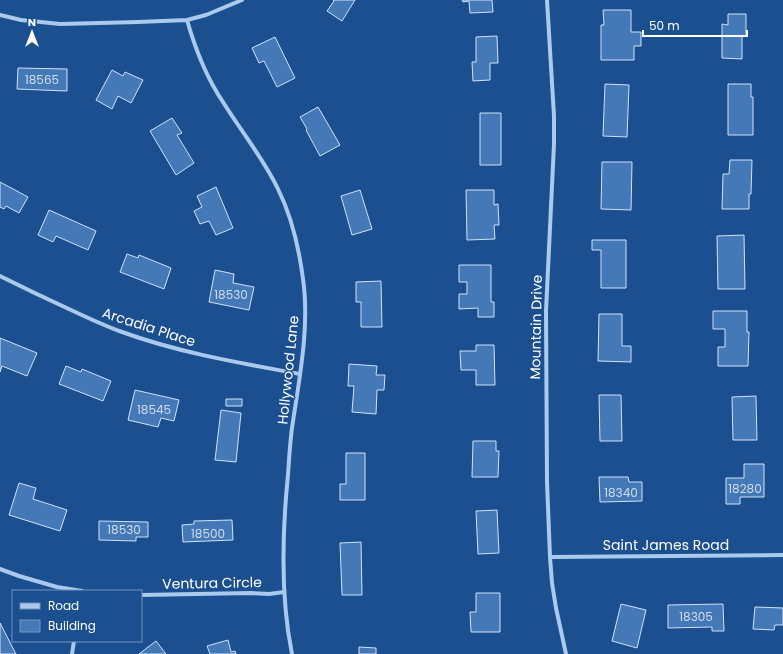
<svg xmlns="http://www.w3.org/2000/svg" width="783" height="654" font-family="Poppins,sans-serif">
<style>
.building{fill:#4478b7;stroke:#cfe3fa}
.lines{fill:none;stroke-linecap:round;stroke-linejoin:round}
.minor{stroke:#a9c9ee;stroke-width:4}
.labels{text-anchor:middle;dominant-baseline:central;stroke-width:3;stroke-linejoin:round;paint-order:stroke}
.number-label{font-size:12px;fill:#d0dded}
.street-label{font-size:14px;fill:#fff;stroke:#1b4f8f}
</style>
<rect width="100%" height="100%" fill="#1b4f8f"/>
<!-- building -->
<path class="building" d="M 333,0 L 355,0 L 342,21 L 327,11 L 334,1 Z
M 462,0 L 492,0 L 493,12 L 470,13 L 469,1 L 463,2 Z
M 603,10 L 631,10 L 631,32 L 641,32 L 641,46 L 634,46 L 634,60 L 601,60 L 601,25 L 604,25 Z
M 728,14 L 746,14 L 746,36 L 742,36 L 742,59 L 722,58 L 722,24 L 728,25 Z
M 497,36 L 498,63 L 490,63 L 490,80 L 473,81 L 472,62 L 476,62 L 476,37 Z
M 275,37 L 295,78 L 277,87 L 264,61 L 259,63 L 252,48 Z
M 18,68 L 67,69 L 67,91 L 17,89 Z
M 112,70 L 123,76 L 125,72 L 143,80 L 131,103 L 118,96 L 112,109 L 96,100 Z
M 605,84 L 629,85 L 627,137 L 603,136 Z
M 728,84 L 751,84 L 751,97 L 753,97 L 753,135 L 728,135 Z
M 318,107 L 340,145 L 320,156 L 306,130 L 307,129 L 300,117 Z
M 480,113 L 501,113 L 501,165 L 480,165 Z
M 172,118 L 182,133 L 177,135 L 194,163 L 176,175 L 150,131 Z
M 730,160 L 752,160 L 751,194 L 749,194 L 749,209 L 722,209 L 723,174 L 729,174 Z
M 602,162 L 632,162 L 631,210 L 601,209 Z
M 0,182 L 28,197 L 19,213 L 6,206 L 4,209 L 0,207 Z
M 216,187 L 233,228 L 216,235 L 209,221 L 200,224 L 194,211 L 202,207 L 197,196 Z
M 360,190 L 372,229 L 352,235 L 341,196 Z
M 466,190 L 494,190 L 494,205 L 498,204 L 499,225 L 494,225 L 495,239 L 467,240 Z
M 49,210 L 96,231 L 88,250 L 56,236 L 53,242 L 38,235 Z
M 744,235 L 745,289 L 718,289 L 717,236 Z
M 592,240 L 626,240 L 626,288 L 601,288 L 601,250 L 592,250 Z
M 127,254 L 138,258 L 139,255 L 171,268 L 164,289 L 120,272 Z
M 459,265 L 491,265 L 491,302 L 494,302 L 494,317 L 478,317 L 478,308 L 459,309 L 459,294 L 467,294 L 467,282 L 459,282 Z
M 215,270 L 234,274 L 233,283 L 254,287 L 249,310 L 209,302 Z
M 381,281 L 382,327 L 361,327 L 361,302 L 356,302 L 356,282 Z
M 713,311 L 747,311 L 747,332 L 749,332 L 748,366 L 718,366 L 718,347 L 725,347 L 725,329 L 713,329 Z
M 599,314 L 622,314 L 622,346 L 631,346 L 631,362 L 598,361 Z
M 0,338 L 37,353 L 27,376 L 2,366 L 0,372 Z
M 476,345 L 494,345 L 495,385 L 476,385 L 476,370 L 461,370 L 460,351 L 476,351 Z
M 349,364 L 377,366 L 376,375 L 385,375 L 384,390 L 377,390 L 376,414 L 352,412 L 354,386 L 348,386 Z
M 66,366 L 81,372 L 82,369 L 111,381 L 103,401 L 59,384 Z
M 135,390 L 179,400 L 174,421 L 161,418 L 158,427 L 128,420 Z
M 599,395 L 621,395 L 622,441 L 600,441 Z
M 756,396 L 757,440 L 733,440 L 732,397 Z
M 226,399 L 242,399 L 242,406 L 226,406 Z
M 221,410 L 241,413 L 236,462 L 215,460 Z
M 473,441 L 496,441 L 496,451 L 499,451 L 498,477 L 472,477 Z
M 346,453 L 365,453 L 365,500 L 340,500 L 340,484 L 346,484 Z
M 744,464 L 764,464 L 764,497 L 740,497 L 740,504 L 726,504 L 726,478 L 744,478 Z
M 599,477 L 628,477 L 629,482 L 642,482 L 642,501 L 600,502 Z
M 19,483 L 36,488 L 33,499 L 67,510 L 60,531 L 9,515 Z
M 497,510 L 499,553 L 478,554 L 476,511 Z
M 232,520 L 233,540 L 183,542 L 182,525 L 194,524 L 194,521 Z
M 99,521 L 148,522 L 148,537 L 136,537 L 136,541 L 99,540 Z
M 361,542 L 362,595 L 342,595 L 340,543 Z
M 476,593 L 500,593 L 500,632 L 471,632 L 470,612 L 476,612 Z
M 621,604 L 646,610 L 637,648 L 612,641 Z
M 723,604 L 724,631 L 712,631 L 712,627 L 668,628 L 668,605 Z
M 755,607 L 783,608 L 783,625 L 775,625 L 774,630 L 753,629 Z
M 0,623 L 16,654 L 0,654 Z
M 228,640 L 231,652 L 235,651 L 236,654 L 210,654 L 207,646 Z
M 156,641 L 166,654 L 139,654 Z
M 359,647 L 376,648 L 376,654 L 359,654 Z"/>
<g class="lines">
<!-- minor -->
<path class="minor" d="M 547,0 L 554,116 L 554,144 L 546,311 L 547,482 L 550,557 L 552,583 L 556,608 L 566,654
M 0,15 L 21,20 L 60,24 L 138,22 L 187,20 L 206,15 L 242,0
M 187,20 C 195,48 206,77 223,102 C 241,131 263,158 278,189 C 292,217 299,248 303,279 C 310,327 299,380 292,428 C 290,443 289,459 288,475 C 282,534 280,595 292,654
M 0,276 C 24,288 47,299 71,310 C 88,318 105,326 122,332 C 180,353 240,363 300,374
M 550,557 L 783,555
M 0,569 L 19,576 L 57,587 L 82,591
M 141,595 L 251,593 L 269,594 L 284,592
M 72,654 L 74,641"/>
</g>
<g class="labels">
<!-- number labels -->
<g class="number-label">
<text x="42" y="79">18565</text>
<text x="231" y="294">18530</text>
<text x="154" y="409">18545</text>
<text x="745" y="488">18280</text>
<text x="621" y="492">18340</text>
<text x="124" y="529">18530</text>
<text x="208" y="533">18500</text>
<text x="696" y="616">18305</text>
</g>
<!-- street labels -->
<g class="street-label">
<text transform="translate(149 327) rotate(18)">Arcadia Place</text>
<text transform="translate(536 327) rotate(-89)">Mountain Drive</text>
<text transform="translate(288 370) rotate(-84)">Hollywood Lane</text>
<text x="666" y="545">Saint James Road</text>
<text transform="translate(212 583) rotate(-1)">Ventura Circle</text>
</g>
</g>
<!-- legend -->
<rect x="12" y="590" width="130" height="52" fill="#1b4f8f" stroke="#7695bc"/>
<rect x="20" y="603" width="20" height="6" fill="#a9c9ee" stroke="#7695bc"/>
<text x="48" y="610" font-size="12" fill="#ffffff">Road</text>
<rect x="20" y="620" width="20" height="12" fill="#4478b7" stroke="#7695bc"/>
<text x="48" y="630" font-size="12" fill="#ffffff">Building</text>
<!-- north arrow -->
<g transform="translate(32 32)" stroke="#1b4f8f" stroke-width="3" paint-order="stroke">
<path d="M0-3L7 15L0 10L-7 15Z" fill="#ffffff"/>
<text y="-6" font-size="11" font-weight="bold" text-anchor="middle" fill="#ffffff">N</text>
</g>
<!-- scale -->
<path d="M643 30v6h104v-6" fill="none" stroke="#ffffff" stroke-width="2"/>
<text x="649" y="30" font-size="12" fill="#ffffff" stroke="#1b4f8f" stroke-width="3" paint-order="stroke">50 m</text>
</svg>
